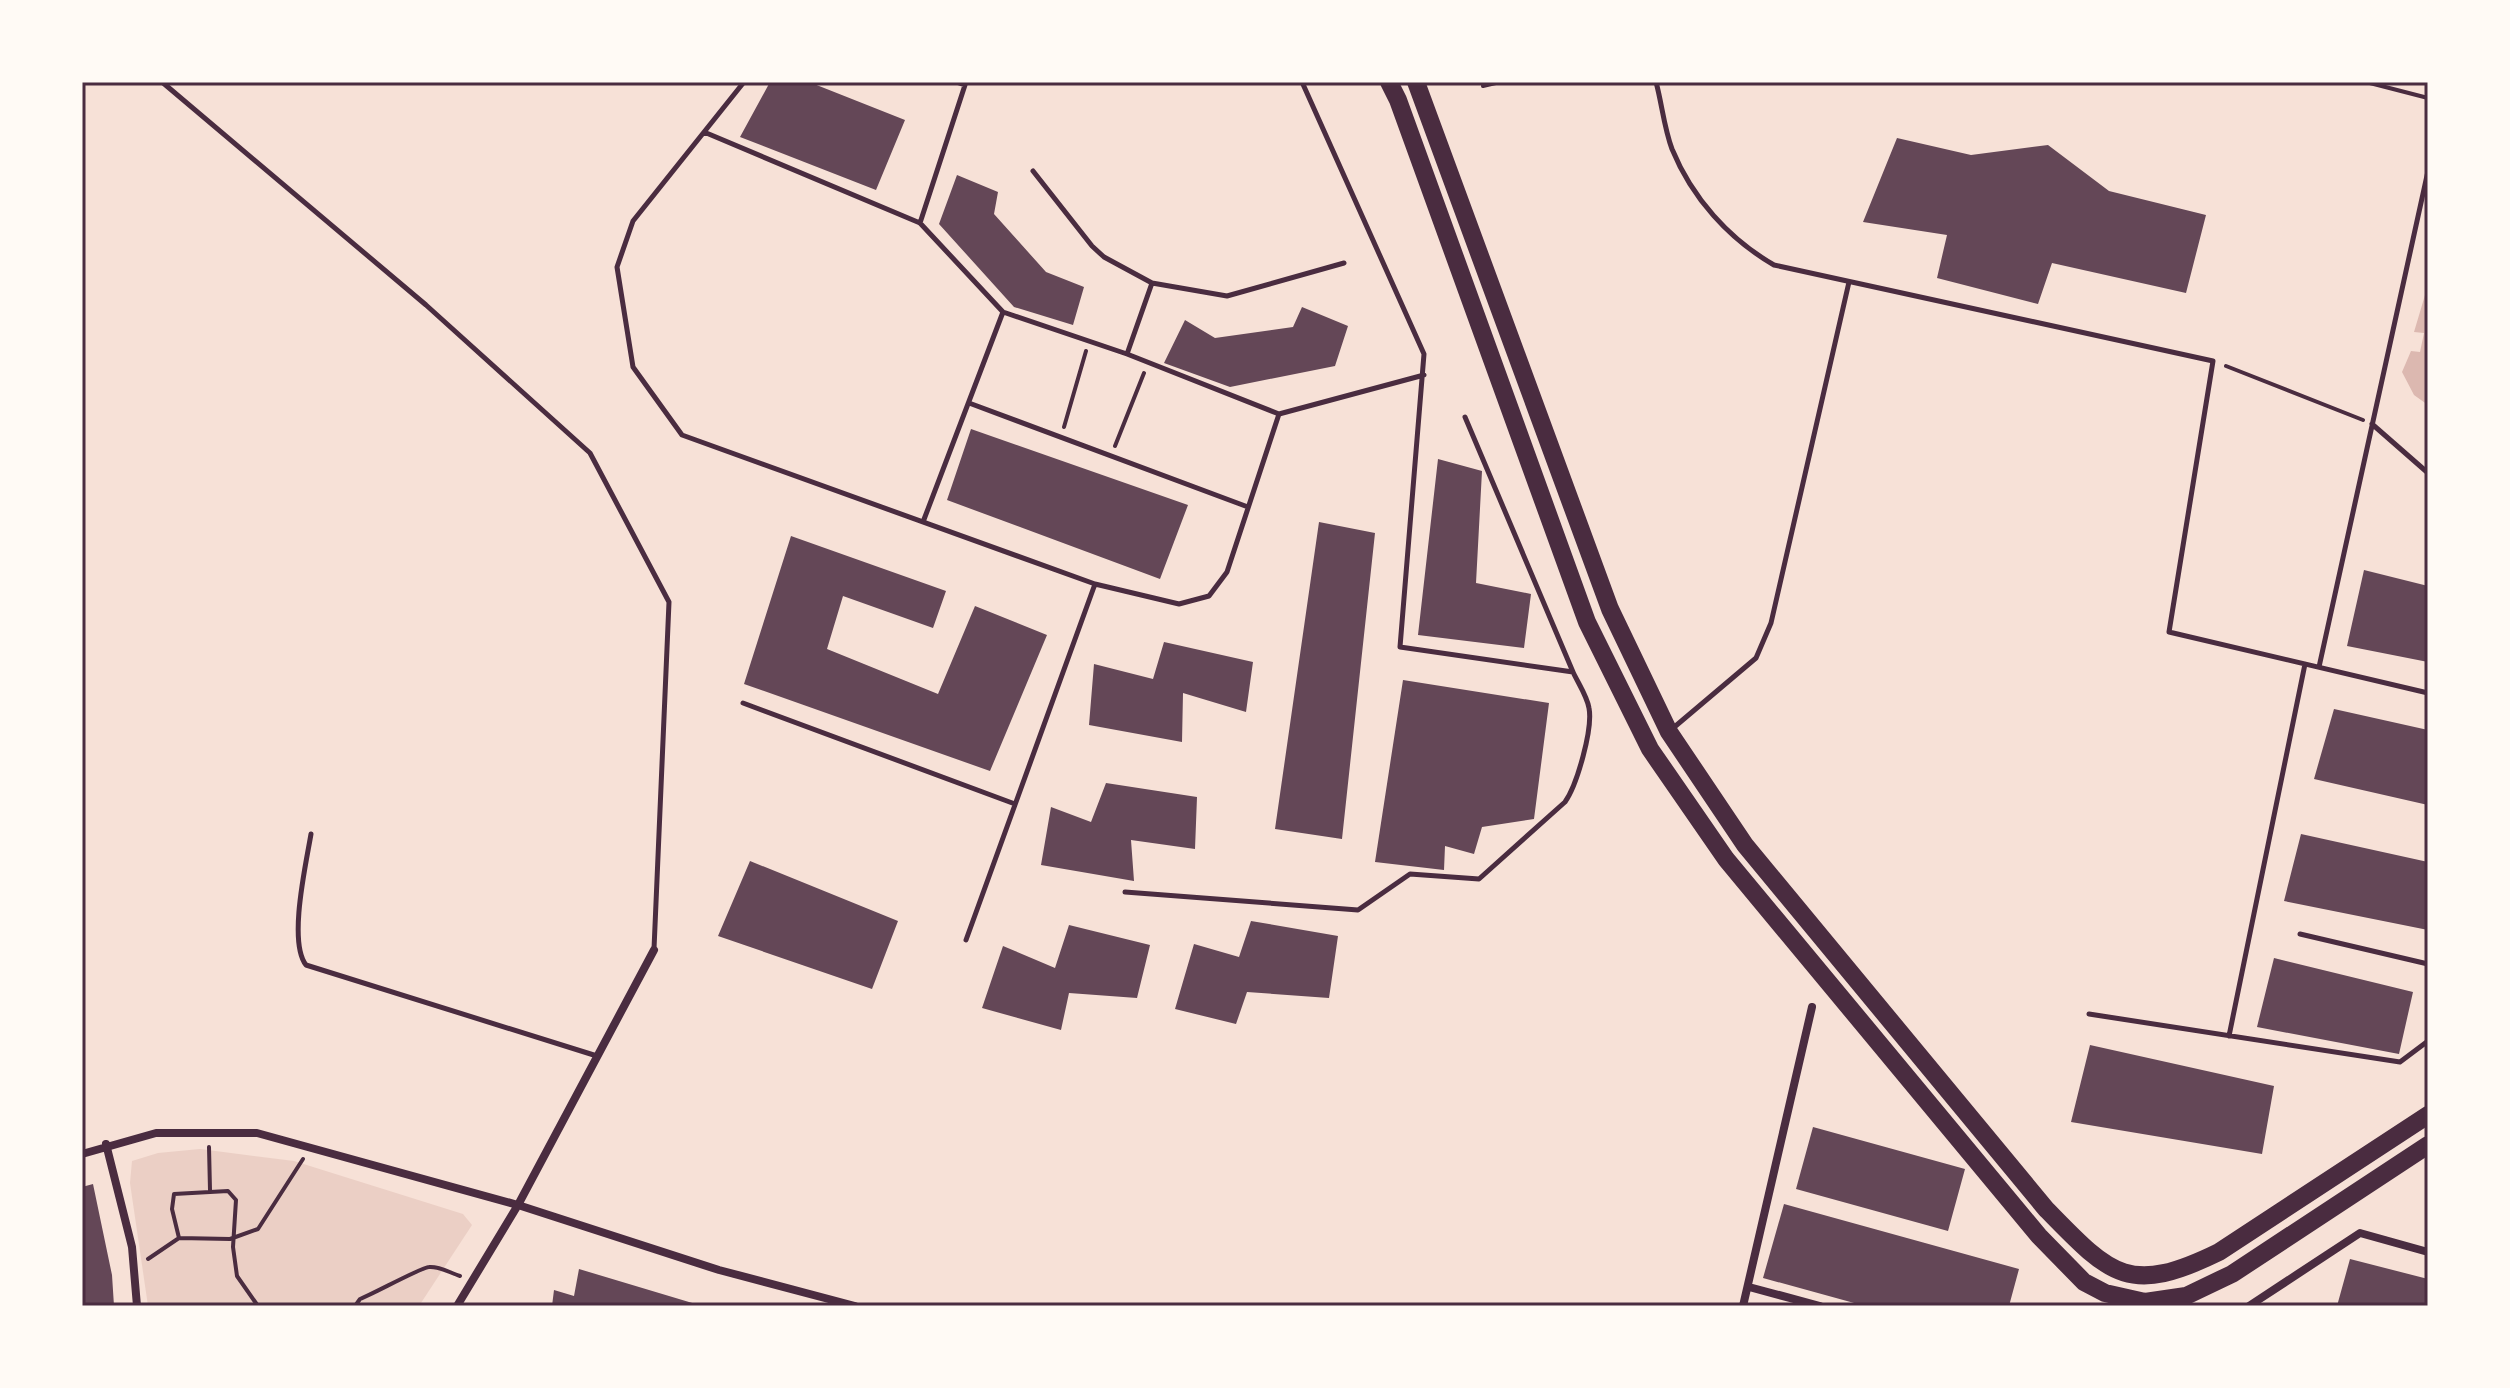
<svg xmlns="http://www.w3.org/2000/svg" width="2510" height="1388" font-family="Roboto,sans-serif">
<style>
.green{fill:#ebcfc5}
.water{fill:#dcb8b0}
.building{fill:#644757}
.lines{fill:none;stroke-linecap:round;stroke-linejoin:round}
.path{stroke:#4a2c40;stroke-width:4}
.service{stroke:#4a2c40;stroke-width:5}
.minor{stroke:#4a2c40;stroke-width:8}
.primary{stroke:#4a2c40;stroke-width:18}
.neatline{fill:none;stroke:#4a2c40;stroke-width:3}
</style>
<rect width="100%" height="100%" fill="#f7e1d7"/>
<!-- green -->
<path class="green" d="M 200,1149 L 294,1161 L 463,1214 L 472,1225 L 419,1306 L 148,1306 L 130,1183 L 132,1161 L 158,1153 Z"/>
<!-- water -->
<path class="water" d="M 2425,295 L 2428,296 L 2428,405 L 2414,395 L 2402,372 L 2411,351 L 2420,352 L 2424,333 L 2414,332 Z"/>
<!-- building -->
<path class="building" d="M 770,82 L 809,82 L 905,120 L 876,190 L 740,137 Z
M 1897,138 L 1971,155 L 2048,145 L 2109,191 L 2206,215 L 2186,293 L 2052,263 L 2038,304 L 1937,278 L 1947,235 L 1863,222 Z
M 957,175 L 998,192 L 994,214 L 1046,272 L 1084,287 L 1073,325 L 1014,307 L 939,224 Z
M 1302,307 L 1348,326 L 1335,366 L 1230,387 L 1164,363 L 1185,320 L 1215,338 L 1293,327 Z
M 971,429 L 1188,505 L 1160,579 L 947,500 Z
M 1438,459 L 1482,471 L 1476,583 L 1531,594 L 1524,648 L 1418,635 Z
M 1319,522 L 1375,533 L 1342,839 L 1275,829 Z
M 791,536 L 946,591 L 933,628 L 843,596 L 827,649 L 938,694 L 975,606 L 1047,635 L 990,771 L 744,684 Z
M 2364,570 L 2428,586 L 2428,662 L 2347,646 Z
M 1164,642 L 1253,662 L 1246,712 L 1183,693 L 1182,742 L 1089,725 L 1094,664 L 1153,679 Z
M 1403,680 L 1549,703 L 1534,819 L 1482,827 L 1474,854 L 1445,846 L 1444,870 L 1375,862 Z
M 2334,709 L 2428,730 L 2428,805 L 2314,779 Z
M 1106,783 L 1197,797 L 1195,849 L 1131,840 L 1134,881 L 1041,865 L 1051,807 L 1091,822 Z
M 2301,834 L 2428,862 L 2428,930 L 2284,901 Z
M 750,861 L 898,921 L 872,989 L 718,936 Z
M 1251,921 L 1338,936 L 1329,998 L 1247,992 L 1236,1024 L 1175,1009 L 1194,944 L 1239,957 Z
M 1069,925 L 1150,945 L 1137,998 L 1069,993 L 1061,1030 L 982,1008 L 1003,946 L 1055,968 Z
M 2274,958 L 2413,992 L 2399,1054 L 2257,1027 Z
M 2090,1045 L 2274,1086 L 2262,1154 L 2071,1122 Z
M 1813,1127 L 1965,1169 L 1948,1231 L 1796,1189 Z
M 93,1184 L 112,1275 L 114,1306 L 82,1306 L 82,1187 Z
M 1784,1204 L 2019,1269 L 2009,1306 L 1865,1306 L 1763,1278 Z
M 2350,1259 L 2428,1279 L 2428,1306 L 2337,1306 Z
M 579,1269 L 699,1305 L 699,1306 L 552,1306 L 554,1290 L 574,1296 Z"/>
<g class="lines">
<!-- path -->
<path class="path" d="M 2366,82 L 2428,98
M 1483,86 L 1500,82
M 2226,366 L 2363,420
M 1064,427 L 1086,351
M 1115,446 L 1144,373
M 209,1147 L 210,1190
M 179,1238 L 230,1239 L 258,1229 L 303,1159
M 148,1259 L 179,1238 L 172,1209 L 174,1194 L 228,1191 L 236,1200 L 233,1247 L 237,1276 L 258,1306
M 274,1306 L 283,1306
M 355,1306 L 360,1299 C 373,1294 422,1267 429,1267 C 440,1266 450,1273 460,1276"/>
<!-- service -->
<path class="service" d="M 162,82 L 426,305 L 590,453 L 669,602 L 654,949
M 744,82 L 633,221 L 617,267 L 633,367 L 682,435 L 1095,584 L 1179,604 L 1209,596 L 1227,572 L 1279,414 L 1424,375
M 1302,82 L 1424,354 L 1400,647 L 1573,672 L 1465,417
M 1656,82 C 1662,104 1664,128 1672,149 C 1692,198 1729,239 1774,265 L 2213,361 L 2169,632 L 2428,693
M 704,132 L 920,223 L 1003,312 L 1127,354 L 1279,414
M 1033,171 L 1092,246 L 1104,257 L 1152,283
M 920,223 L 965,85 L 956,82
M 1127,354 L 1152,283 L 1227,296 L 1344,263
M 969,403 L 1248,507
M 2372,424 L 2428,473
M 923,522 L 1003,312
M 2319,667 L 2428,171
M 743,703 L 1015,804
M 1672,729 L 1756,658 L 1771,623 L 1849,282
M 311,834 C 306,864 288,942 306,965 L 597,1056
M 1125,892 L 1358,910 L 1410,874 L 1479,879 L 1565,802 C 1577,785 1593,729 1589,708 C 1587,696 1578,683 1573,672
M 2300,934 L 2428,964
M 966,940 L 1095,584
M 2089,1014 L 2400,1062 L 2428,1041
M 2229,1036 L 2305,664"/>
<!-- minor -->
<path class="minor" d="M 106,1144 L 132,1247 L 137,1306
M 82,1154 L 156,1133 L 257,1133 L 518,1205 L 719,1270 L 855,1306
M 1749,1287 L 1820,1306
M 457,1306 L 518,1205 L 654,950
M 1743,1306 L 1812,1007
M 2249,1306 L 2360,1233 L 2428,1252"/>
<!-- primary -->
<path class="primary" d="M 1389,82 L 1398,100 L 1587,622 L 1650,749 L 1726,859 L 2039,1236 L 2084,1282 L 2105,1293 L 2145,1302 L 2186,1296 L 2232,1274 L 2428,1145
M 1416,82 L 1610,609 L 1669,732 L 1745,845 L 2046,1209 C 2111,1276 2129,1296 2219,1252 L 2428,1115"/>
</g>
<!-- border -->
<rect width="2510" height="1388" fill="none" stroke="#fffaf5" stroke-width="168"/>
<rect x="84" y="84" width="2342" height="1220" class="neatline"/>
</svg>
